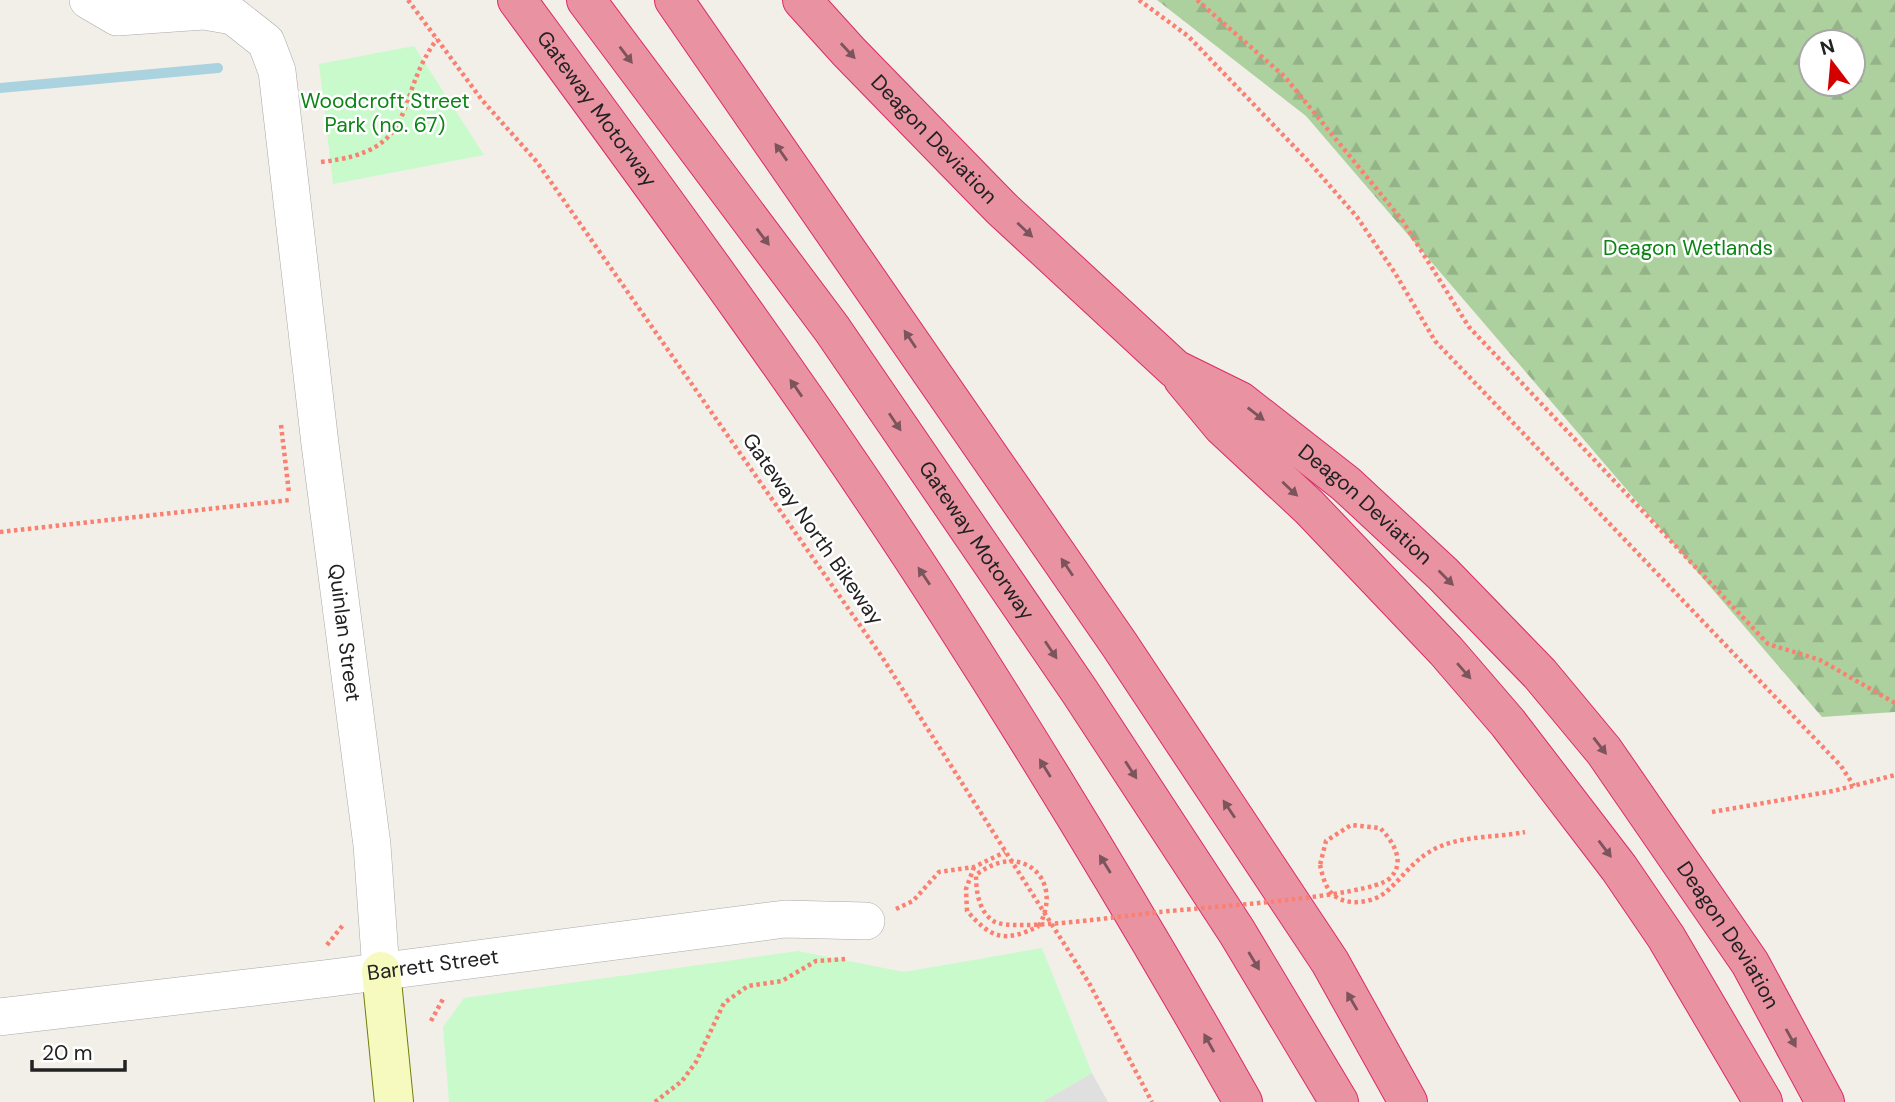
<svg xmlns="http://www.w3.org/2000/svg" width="1895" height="1102" font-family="'DM Sans',sans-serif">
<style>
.residential{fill:#e0dfdf}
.forest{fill:url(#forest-firs);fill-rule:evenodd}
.park{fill:#c8facc}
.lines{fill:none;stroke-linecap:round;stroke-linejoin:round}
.stream{stroke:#aad3df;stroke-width:10}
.street-casing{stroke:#a9a9a9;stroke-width:38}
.secondary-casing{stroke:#707d05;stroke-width:40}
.highway-casing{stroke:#dc2a67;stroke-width:40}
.path{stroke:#fa8072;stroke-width:4.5;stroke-dasharray:3.5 3.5;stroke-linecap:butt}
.street{stroke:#fff;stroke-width:37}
.secondary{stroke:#f7fabf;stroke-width:38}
.highway{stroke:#e892a2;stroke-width:38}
.path-bridge{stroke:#fa8072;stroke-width:4.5;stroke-dasharray:3.5 3.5;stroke-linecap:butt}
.oneway{fill:#7b545c}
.labels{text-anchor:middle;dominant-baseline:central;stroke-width:5;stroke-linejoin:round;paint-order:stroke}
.park-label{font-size:21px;fill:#0c8416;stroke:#fff}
.street-label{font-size:21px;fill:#222;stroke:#fff}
</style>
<defs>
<pattern id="forest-firs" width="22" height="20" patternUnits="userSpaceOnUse" patternTransform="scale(1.75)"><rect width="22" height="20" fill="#add19e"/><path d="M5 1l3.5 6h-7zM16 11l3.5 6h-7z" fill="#95b388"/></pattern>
</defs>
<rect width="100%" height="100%" fill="#f2efe9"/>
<!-- residential -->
<path class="residential" d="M 1092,1073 L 1108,1102 L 1042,1102 Z"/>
<!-- forest -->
<path class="forest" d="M 1157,0 L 1895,0 L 1895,712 L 1822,717 L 1306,116 ZM 1811,42 L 1853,42 L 1853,84 L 1811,84 Z"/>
<!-- park -->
<path class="park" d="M 414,46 L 484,155 L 333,184 L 319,64 Z
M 1042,948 L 1092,1073 L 1042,1102 L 449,1102 L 443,1027 L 464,998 L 798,951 L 904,972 Z"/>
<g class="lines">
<!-- stream -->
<path class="stream" d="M 0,88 L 218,68"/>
<!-- street casing -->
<g class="street-casing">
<g id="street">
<path id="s1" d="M 88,0 L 117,17 L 204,11 L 233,16 L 266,42 L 277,71 L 320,444 L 372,845 L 381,971"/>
<path id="s2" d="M 0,1017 L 331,978 L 785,919 L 866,921"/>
</g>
</g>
<!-- secondary casing -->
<g class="secondary-casing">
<path id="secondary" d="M 381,971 L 394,1102"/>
</g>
<!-- highway casing -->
<g class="highway-casing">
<g id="highway">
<path id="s3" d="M 517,0 C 663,199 811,399 945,608 C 1049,770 1148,934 1243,1102"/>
<path id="s4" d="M 586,0 L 832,329 L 1080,692 L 1237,932 L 1339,1102"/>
<path d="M 674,0 L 1119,644 L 1330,962 L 1408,1102"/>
<path id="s5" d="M 802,0 L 849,52 L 1001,208 L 1175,369 L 1240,401 L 1346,484 L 1443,574 L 1540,674 L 1604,751 L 1750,963 L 1825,1102"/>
<path d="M 1183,379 L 1222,426 L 1309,507 L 1446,651 L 1508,723 L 1619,868 L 1666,937 L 1763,1102"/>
</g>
</g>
<!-- path -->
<path class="path" d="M 408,0 L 482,100 L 537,162 L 882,657 L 1089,983 L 1152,1102
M 1139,0 L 1188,36 L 1309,162 L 1357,217 L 1395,273 L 1435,341 L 1841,766 L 1854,786
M 1197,0 L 1285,77 L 1402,220 L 1469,327 L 1768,644 L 1820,660 L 1895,703
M 321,162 C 422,151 392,101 437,39
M 281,425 L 289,493
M 0,532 L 290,500
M 1712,812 L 1833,791 L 1895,775
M 1320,865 C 1322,873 1324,883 1329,890 C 1341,908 1373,904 1387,891 C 1402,878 1413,861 1431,851 C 1457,835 1496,838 1525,832
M 974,867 L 966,889 L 967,911 C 992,939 1004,943 1039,926
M 896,909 L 913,901 L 939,872 L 974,867 L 1005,852
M 327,945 L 343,925
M 431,1021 L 443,999
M 655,1102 L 682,1081 L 696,1062 L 724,1003 L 748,986 L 782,981 L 816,961 L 845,959"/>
<!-- street -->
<use href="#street" class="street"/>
<!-- secondary -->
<use href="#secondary" class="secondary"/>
<!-- highway -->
<use href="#highway" class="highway"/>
<!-- path-bridge -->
<path class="path-bridge" d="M 1039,926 C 1065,878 1020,840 976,875 C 976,892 979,913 995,922 C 1015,932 1130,915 1159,912 C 1197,908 1368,897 1389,879 C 1407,863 1393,841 1380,828 L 1351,825 L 1326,841 L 1320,865"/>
</g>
<!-- one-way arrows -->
<defs><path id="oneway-solid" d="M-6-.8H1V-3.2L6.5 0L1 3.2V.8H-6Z" transform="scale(1.75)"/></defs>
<g class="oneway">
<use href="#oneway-solid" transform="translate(848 51) rotate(47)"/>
<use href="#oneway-solid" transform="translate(626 55) rotate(53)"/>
<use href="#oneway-solid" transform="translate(781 152) rotate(-125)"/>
<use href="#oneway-solid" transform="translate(1025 230) rotate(43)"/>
<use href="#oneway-solid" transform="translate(763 237) rotate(53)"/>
<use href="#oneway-solid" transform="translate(910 339) rotate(-124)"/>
<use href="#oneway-solid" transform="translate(796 388) rotate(-125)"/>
<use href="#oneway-solid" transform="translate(1256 414) rotate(38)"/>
<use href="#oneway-solid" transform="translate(895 422) rotate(56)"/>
<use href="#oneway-solid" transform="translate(1290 489) rotate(43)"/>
<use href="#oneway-solid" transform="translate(1067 567) rotate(-124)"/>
<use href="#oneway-solid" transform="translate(924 576) rotate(-124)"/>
<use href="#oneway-solid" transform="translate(1446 578) rotate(45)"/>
<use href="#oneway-solid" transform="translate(1051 650) rotate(56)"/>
<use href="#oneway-solid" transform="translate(1464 671) rotate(49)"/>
<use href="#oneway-solid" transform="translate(1600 746) rotate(52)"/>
<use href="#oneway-solid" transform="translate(1045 768) rotate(-122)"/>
<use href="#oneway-solid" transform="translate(1131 770) rotate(57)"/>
<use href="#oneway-solid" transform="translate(1229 809) rotate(-124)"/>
<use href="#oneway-solid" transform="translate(1605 849) rotate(53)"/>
<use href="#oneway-solid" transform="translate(1105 864) rotate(-122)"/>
<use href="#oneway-solid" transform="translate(1254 961) rotate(59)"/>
<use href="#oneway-solid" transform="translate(1352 1001) rotate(-120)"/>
<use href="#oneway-solid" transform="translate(1791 1038) rotate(61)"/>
<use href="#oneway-solid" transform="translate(1209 1043) rotate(-119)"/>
</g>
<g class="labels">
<!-- park labels -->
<g class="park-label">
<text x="385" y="101">Woodcroft Street<tspan x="385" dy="24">Park (no. 67)</tspan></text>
<text x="1688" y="248">Deagon Wetlands</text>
</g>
<!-- street labels -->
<g class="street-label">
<text stroke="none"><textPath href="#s3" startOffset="135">Gateway Motorway</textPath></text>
<text stroke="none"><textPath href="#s5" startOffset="192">Deagon Deviation</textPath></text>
<text stroke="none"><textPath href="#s5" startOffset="760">Deagon Deviation</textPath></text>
<text transform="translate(813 529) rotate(55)">Gateway North Bikeway</text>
<text stroke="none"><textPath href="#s4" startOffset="667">Gateway Motorway</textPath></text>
<text stroke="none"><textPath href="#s1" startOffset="789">Quinlan Street</textPath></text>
<text stroke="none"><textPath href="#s5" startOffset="1326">Deagon Deviation</textPath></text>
<text stroke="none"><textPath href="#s2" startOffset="436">Barrett Street</textPath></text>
</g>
</g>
<!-- north arrow -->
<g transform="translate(1832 63) rotate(344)"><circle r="33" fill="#ffffff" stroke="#a7a7a7" stroke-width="2"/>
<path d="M0-5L12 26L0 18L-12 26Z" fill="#d40000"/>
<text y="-10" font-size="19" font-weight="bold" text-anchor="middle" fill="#222222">N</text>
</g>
<!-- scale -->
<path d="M32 1060v10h93v-10" fill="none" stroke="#222222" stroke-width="3.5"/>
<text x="42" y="1060" font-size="21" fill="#222222" stroke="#ffffff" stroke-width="5" paint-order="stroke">20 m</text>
</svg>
